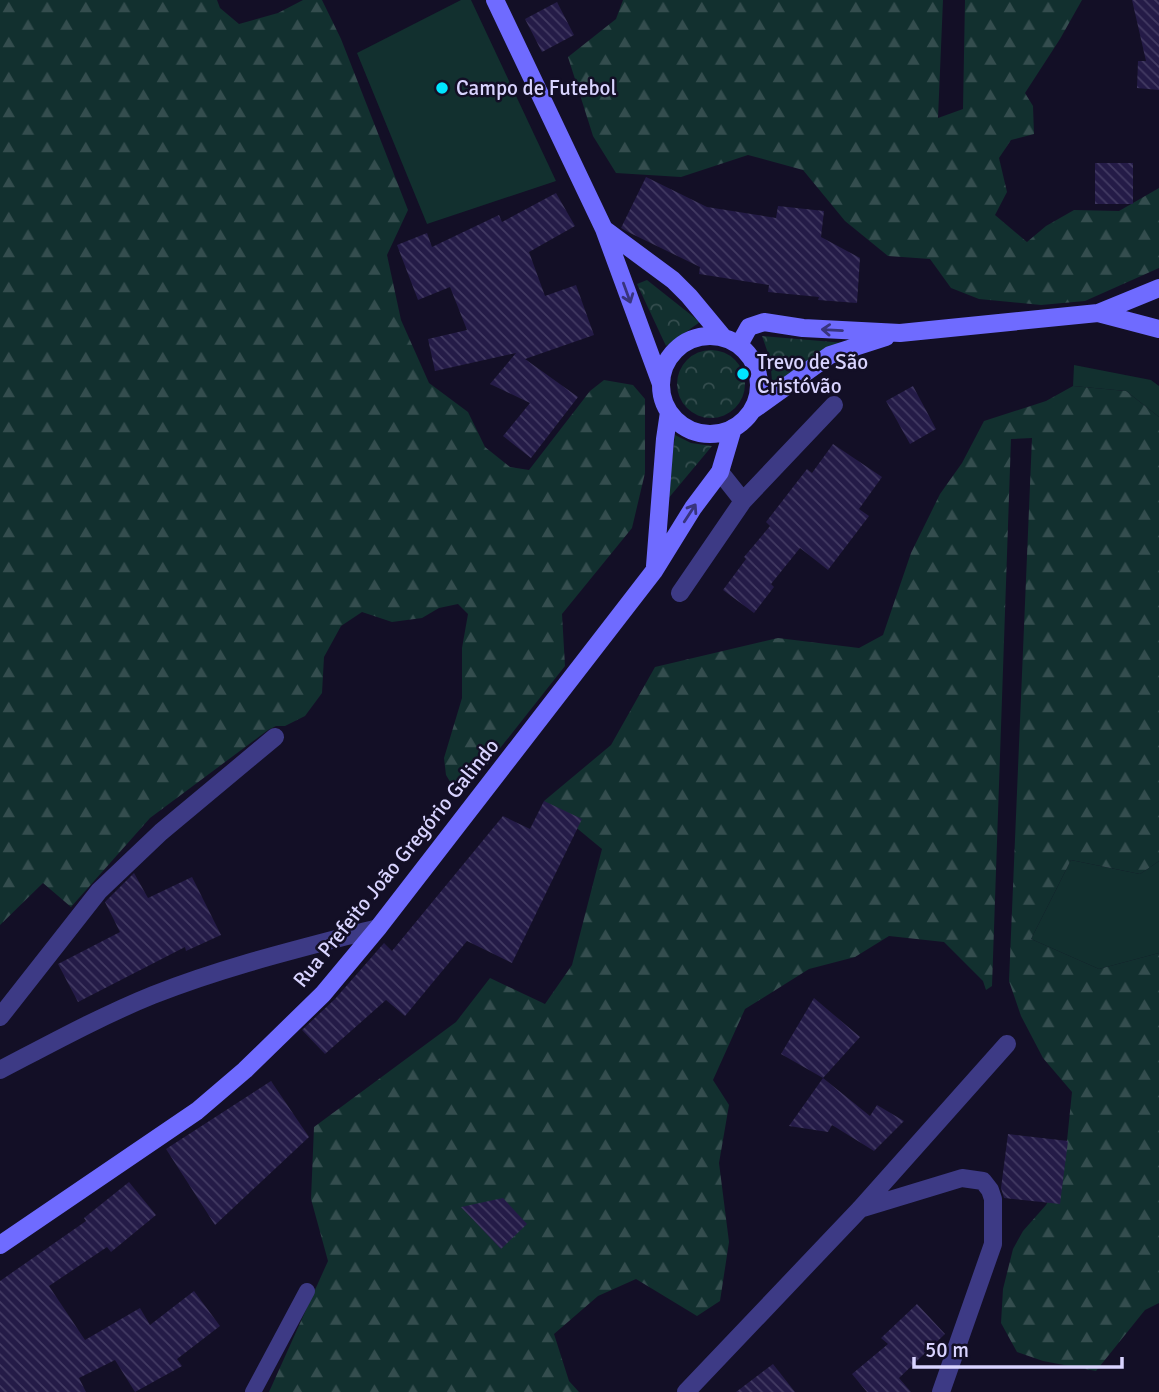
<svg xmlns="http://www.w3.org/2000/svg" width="1159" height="1392" font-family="Signika,sans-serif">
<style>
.grass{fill:#12302f}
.forest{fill:url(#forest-firs)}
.park{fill:url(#park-crowns)}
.building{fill:url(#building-back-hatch)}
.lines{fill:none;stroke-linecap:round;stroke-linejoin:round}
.lane{stroke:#3d3a85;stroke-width:16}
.street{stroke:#3d3a85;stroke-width:18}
.secondary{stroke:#6f6bff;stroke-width:18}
.oneway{stroke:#38347d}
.poi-dot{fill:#00e5ff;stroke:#130f26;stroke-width:2.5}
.labels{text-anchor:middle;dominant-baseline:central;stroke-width:5;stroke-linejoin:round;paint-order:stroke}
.poi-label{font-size:21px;fill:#d9d4ff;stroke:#130f26;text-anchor:start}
.street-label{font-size:21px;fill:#d9d4ff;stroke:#130f26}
</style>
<defs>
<pattern id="forest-firs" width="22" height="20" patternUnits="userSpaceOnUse" patternTransform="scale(1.75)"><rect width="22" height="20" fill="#12302f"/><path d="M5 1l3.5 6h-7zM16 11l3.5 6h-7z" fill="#344d4e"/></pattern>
<pattern id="park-crowns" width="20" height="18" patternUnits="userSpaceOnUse" patternTransform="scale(1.75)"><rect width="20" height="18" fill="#12302f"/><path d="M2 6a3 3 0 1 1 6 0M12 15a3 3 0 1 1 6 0" fill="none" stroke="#344d4e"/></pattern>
<pattern id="building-back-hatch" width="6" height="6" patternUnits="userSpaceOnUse" patternTransform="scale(1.75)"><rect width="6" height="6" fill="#241b47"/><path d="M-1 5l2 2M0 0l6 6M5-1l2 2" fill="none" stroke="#433b63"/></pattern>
</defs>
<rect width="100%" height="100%" fill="#130f26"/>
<!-- grass -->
<path class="grass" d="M 461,0 L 471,0 L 556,181 L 427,224 L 357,53 Z
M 1074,365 L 1151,380 L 1159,386 L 1159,417 L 1126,391 L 1073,386 Z
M 1071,860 L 1140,874 L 1159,861 L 1159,953 L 1099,969 L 1031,939 Z"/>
<!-- forest -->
<path class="forest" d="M 0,0 L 217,0 L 220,8 L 239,24 L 278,13 L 303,0 L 322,0 L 341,39 L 408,210 L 387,255 L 401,320 L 429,383 L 468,412 L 485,447 L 510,467 L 529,470 L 590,391 L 604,380 L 633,385 L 645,399 L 645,473 L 632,528 L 562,614 L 565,666 L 486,766 L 467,784 L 452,785 L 446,775 L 444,758 L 462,698 L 462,648 L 468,614 L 458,604 L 439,608 L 422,618 L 392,622 L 362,612 L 341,626 L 324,657 L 322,693 L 305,716 L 285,726 L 276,726 L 268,730 L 150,818 L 71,907 L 43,883 L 0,925 Z
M 623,0 L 943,0 L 938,118 L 963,109 L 965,0 L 1082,0 L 1060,39 L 1025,93 L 1033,106 L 1034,134 L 1011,140 L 999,158 L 1007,192 L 995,215 L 1027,242 L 1046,226 L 1074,210 L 1119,211 L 1159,188 L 1159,268 L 1085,301 L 1041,305 L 979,299 L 951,288 L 930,259 L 888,256 L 845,221 L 803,170 L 748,155 L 681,177 L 616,173 L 593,136 L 568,57 L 616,19 Z
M 1073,386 L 1126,391 L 1159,417 L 1159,861 L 1140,874 L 1071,860 L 1031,939 L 1099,969 L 1159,953 L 1159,1303 L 1145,1310 L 1096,1371 L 1043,1361 L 1017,1352 L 1001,1323 L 1003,1289 L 1013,1249 L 1023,1231 L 1046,1205 L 1064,1170 L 1072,1092 L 1043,1058 L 1021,1016 L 1009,981 L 1032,438 L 1011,439 L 992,986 L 986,990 L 983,981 L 944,942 L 889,936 L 855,957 L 809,969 L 745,1009 L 713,1080 L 729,1105 L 719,1163 L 729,1242 L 720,1301 L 697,1316 L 636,1279 L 598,1296 L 554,1334 L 569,1381 L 579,1392 L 269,1392 L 328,1261 L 311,1199 L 314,1127 L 456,1022 L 490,978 L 545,1004 L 572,965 L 602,849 L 544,801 L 611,745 L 655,667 L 778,638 L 859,648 L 883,635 L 911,553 L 940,494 L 962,463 L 984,421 L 1046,401 Z"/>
<!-- park -->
<path class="park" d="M 647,280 L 700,322 L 666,346 L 637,284 Z
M 762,336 L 845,343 L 773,391 L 770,359 Z
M677 384a34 34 0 1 1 68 0a34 34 0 1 1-68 0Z
M 675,435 L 691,443 L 712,446 L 667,500 Z"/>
<!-- building -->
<path class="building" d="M 1132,0 L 1159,0 L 1159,90 L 1137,88 L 1138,61 L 1146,61 Z
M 557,2 L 574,35 L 542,52 L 525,19 Z
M 1095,163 L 1133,163 L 1133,204 L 1095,204 Z
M 646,177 L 707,207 L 776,218 L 778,206 L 824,211 L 821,237 L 860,258 L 857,303 L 818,300 L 819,297 L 768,292 L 769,285 L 699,274 L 700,267 L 628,232 L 621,228 Z
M 556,193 L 575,226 L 529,252 L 545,296 L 576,285 L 594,335 L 525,359 L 578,397 L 531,458 L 503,436 L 530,403 L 490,384 L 516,353 L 435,371 L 428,339 L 467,330 L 450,287 L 418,300 L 397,245 L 427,233 L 432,247 L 499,215 L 502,222 Z
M 913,386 L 936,429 L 910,444 L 886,401 Z
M 833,444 L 882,477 L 859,509 L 869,516 L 828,570 L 800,548 L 771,584 L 774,587 L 754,613 L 723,590 L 746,559 L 744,557 L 770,526 L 766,522 L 807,469 L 812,473 Z
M 544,801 L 582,819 L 512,963 L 467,941 L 405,1016 L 386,1000 L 325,1054 L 302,1030 L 335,999 L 384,943 L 392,951 L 503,816 L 530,829 Z
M 134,873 L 148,898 L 192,877 L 221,935 L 186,951 L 185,947 L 78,1002 L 58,964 L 120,932 L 105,902 Z
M 814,998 L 860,1037 L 823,1078 L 781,1054 Z
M 823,1078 L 870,1116 L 877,1105 L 904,1121 L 874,1151 L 832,1125 L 828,1132 L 789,1126 Z
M 271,1081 L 309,1137 L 215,1225 L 166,1149 Z
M 1008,1134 L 1068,1141 L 1060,1204 L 1004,1198 L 1001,1188 Z
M 129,1182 L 156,1215 L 111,1252 L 107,1247 L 49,1286 L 85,1340 L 140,1308 L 150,1325 L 194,1291 L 220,1326 L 177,1359 L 182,1366 L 135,1392 L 115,1360 L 79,1378 L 86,1392 L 0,1392 L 0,1281 L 86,1221 L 84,1218 Z
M 503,1198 L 527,1224 L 501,1249 L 461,1207 Z
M 917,1304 L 945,1334 L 899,1378 L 911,1392 L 867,1392 L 852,1374 L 888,1344 L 881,1338 Z
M 773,1364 L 795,1392 L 736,1392 Z"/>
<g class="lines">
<!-- lane -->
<path class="lane" d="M 253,1392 L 307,1291"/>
<!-- street -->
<path class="street" d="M 720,472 L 743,501
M 680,593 L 743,501 L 834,405
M 0,1017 L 99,891 L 161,832 L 275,737
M 0,1070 C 50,1044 101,1016 153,995 C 226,966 302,948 378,928
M 860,1209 L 962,1178 L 983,1181 L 990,1190 L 993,1199 L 993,1244 L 941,1392
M 686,1392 L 860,1209 L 1007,1044"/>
<!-- secondary -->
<path class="secondary" d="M 495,0 L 604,229 L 661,384
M 604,229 L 673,280 L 689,296 L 723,337
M 1098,313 L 1159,329
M661 385a49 49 0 1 1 98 0a49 49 0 1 1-98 0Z
M 739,345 L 749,327 L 764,322 L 803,328 L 900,333 L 1098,313 L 1159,288
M 753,410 L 830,355 L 886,337
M 655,566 L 665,439 L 669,412
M 0,1245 L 197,1111 L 245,1070 L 323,994 L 378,928 L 654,571 L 693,508 L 720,472 L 733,428"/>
</g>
<!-- one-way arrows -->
<defs><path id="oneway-shaft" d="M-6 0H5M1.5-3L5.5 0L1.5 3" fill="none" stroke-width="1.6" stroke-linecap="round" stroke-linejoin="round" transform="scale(1.75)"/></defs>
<g class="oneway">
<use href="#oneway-shaft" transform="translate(627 293) rotate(70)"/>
<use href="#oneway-shaft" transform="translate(832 330) rotate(-177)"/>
<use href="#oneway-shaft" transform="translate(690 513) rotate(-57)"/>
</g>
<!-- markers -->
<g class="poi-dot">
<circle cx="442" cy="88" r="7"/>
<circle cx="743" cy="374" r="7"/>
</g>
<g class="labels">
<!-- poi labels -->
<g class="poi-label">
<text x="456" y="88">Campo de Futebol</text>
<text x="757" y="362">Trevo de São<tspan x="757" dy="24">Cristóvão</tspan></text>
</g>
<!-- street labels -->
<g class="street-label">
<text transform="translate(396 863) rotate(-51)">Rua Prefeito João Gregório Galindo</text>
</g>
</g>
<!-- scale -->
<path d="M914 1357v10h208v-10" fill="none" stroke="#d9d4ff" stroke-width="3.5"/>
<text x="925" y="1357" font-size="21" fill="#d9d4ff" stroke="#130f26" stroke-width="5" paint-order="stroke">50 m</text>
</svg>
